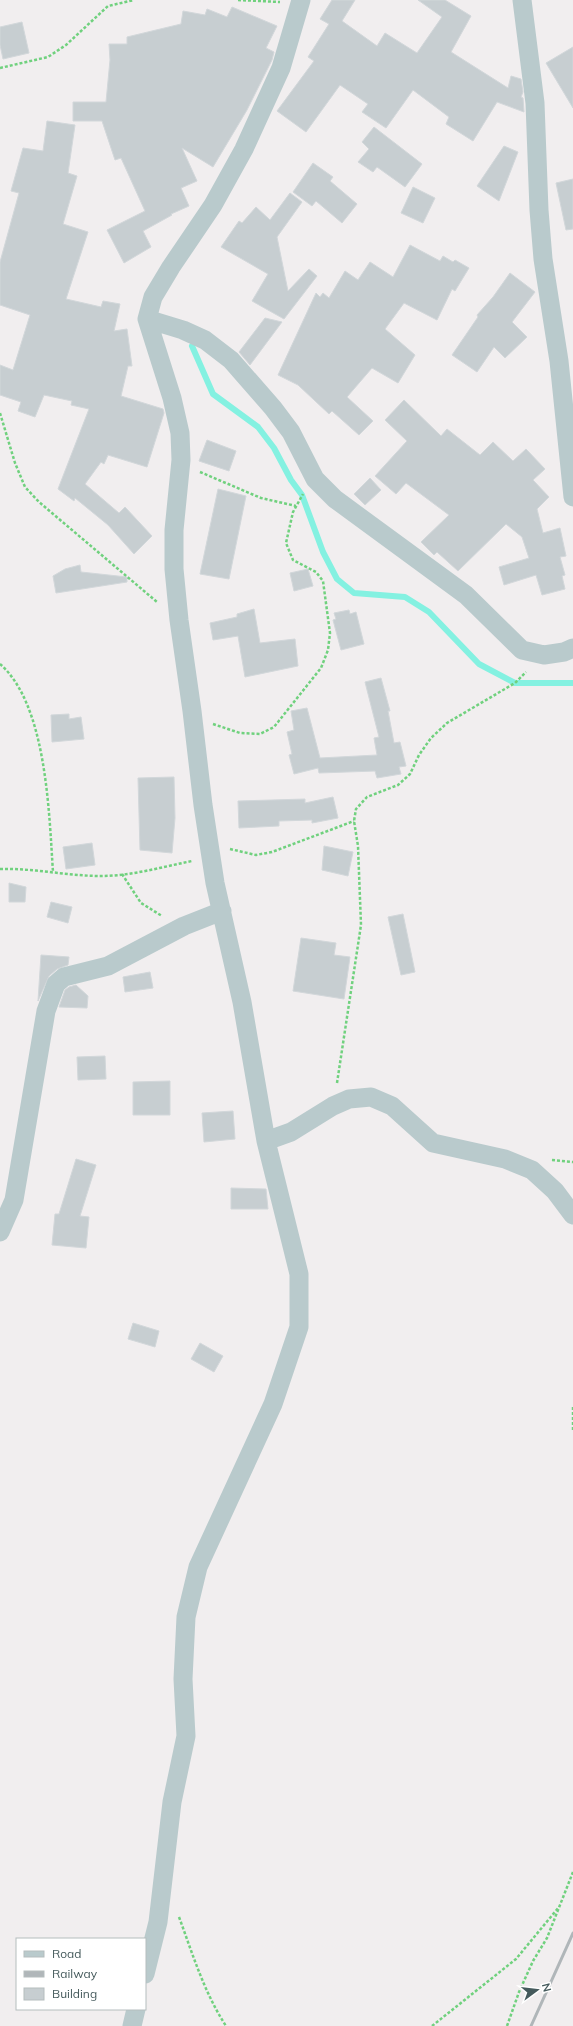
<svg xmlns="http://www.w3.org/2000/svg" width="573" height="2026" font-family="Mulish,sans-serif">
<style>
.lines{fill:none;stroke-linecap:round;stroke-linejoin:round}
.stream{stroke:#84f1e1;stroke-width:6}
.building{fill:#c7ced1;stroke:#d2d7da}
.path{stroke:#70d17e;stroke-width:2.5;stroke-dasharray:3 2;stroke-linecap:butt}
.minor{stroke:#b9cacc;stroke-width:19}
.rail{stroke:#b0b6b9;stroke-width:3}
</style>
<rect width="100%" height="100%" fill="#f1eeef"/>
<g class="lines">
<!-- stream -->
<path class="stream" d="M 192,346 L 213,394 L 258,427 L 274,448 L 291,480 L 302,495 L 323,552 L 337,579 L 354,593 L 405,597 L 429,612 L 479,664 L 515,683 L 573,683"/>
</g>
<!-- building -->
<path class="building" d="M 332,0 L 355,0 L 342,21 L 377,46 L 385,33 L 417,53 L 442,17 L 418,0 L 445,0 L 471,16 L 451,52 L 508,88 L 511,76 L 521,79 L 523,92 L 521,97 L 523,98 L 524,112 L 497,102 L 473,141 L 446,124 L 449,117 L 413,90 L 386,128 L 362,112 L 368,104 L 340,85 L 306,132 L 277,111 L 314,61 L 308,57 L 329,24 L 320,19 Z
M 232,7 L 277,26 L 266,48 L 274,52 L 272,60 L 247,110 L 213,167 L 182,148 L 197,181 L 181,188 L 189,206 L 171,214 L 172,215 L 143,231 L 151,247 L 124,263 L 107,230 L 145,211 L 121,158 L 115,160 L 102,121 L 73,121 L 73,102 L 106,102 L 110,60 L 109,44 L 127,44 L 127,37 L 181,24 L 183,11 L 205,15 L 207,9 L 227,17 Z
M 22,22 L 29,53 L 3,59 L 0,45 L 0,27 Z
M 573,47 L 573,108 L 546,63 Z
M 47,121 L 75,125 L 68,173 L 77,176 L 63,224 L 88,232 L 66,299 L 101,307 L 103,301 L 120,304 L 114,331 L 127,329 L 132,366 L 128,366 L 121,396 L 163,409 L 164,413 L 147,467 L 108,455 L 104,464 L 101,462 L 85,484 L 119,513 L 125,507 L 152,536 L 134,554 L 108,525 L 75,498 L 74,501 L 58,489 L 89,409 L 71,405 L 72,401 L 44,395 L 35,417 L 18,411 L 21,402 L 0,395 L 0,365 L 13,370 L 30,315 L 0,305 L 0,262 L 19,193 L 11,191 L 23,148 L 43,151 Z
M 374,127 L 422,164 L 405,187 L 377,167 L 373,172 L 358,162 L 369,149 L 362,142 Z
M 504,146 L 518,152 L 499,201 L 477,186 Z
M 313,163 L 333,177 L 330,181 L 357,204 L 342,223 L 316,201 L 312,206 L 293,192 Z
M 573,179 L 573,229 L 566,230 L 556,183 Z
M 413,187 L 435,198 L 423,223 L 401,213 Z
M 290,193 L 302,202 L 277,237 L 288,291 L 309,269 L 317,276 L 284,319 L 252,301 L 268,274 L 221,247 L 239,221 L 242,223 L 256,207 L 270,220 Z
M 410,245 L 440,261 L 443,256 L 453,262 L 455,260 L 469,268 L 455,291 L 452,289 L 437,320 L 404,303 L 385,329 L 415,355 L 398,383 L 372,368 L 347,397 L 373,421 L 359,435 L 332,411 L 329,414 L 298,385 L 278,375 L 316,293 L 320,297 L 323,293 L 329,298 L 345,271 L 358,280 L 370,262 L 393,277 Z
M 510,273 L 535,292 L 512,322 L 527,337 L 505,358 L 494,347 L 477,372 L 452,355 L 478,317 L 477,315 L 493,297 Z
M 265,318 L 282,322 L 250,365 L 239,352 Z
M 404,400 L 441,436 L 447,429 L 480,455 L 493,442 L 513,461 L 526,449 L 545,469 L 533,480 L 549,497 L 537,509 L 543,533 L 560,528 L 566,556 L 560,557 L 565,575 L 562,576 L 565,589 L 542,595 L 536,575 L 504,585 L 499,567 L 529,558 L 522,537 L 506,524 L 458,571 L 437,552 L 434,555 L 421,542 L 449,515 L 406,483 L 396,494 L 375,476 L 407,441 L 385,420 Z
M 207,440 L 236,451 L 229,471 L 199,461 Z
M 370,478 L 381,490 L 365,505 L 354,494 Z
M 218,489 L 246,496 L 229,579 L 200,574 Z
M 80,565 L 81,572 L 127,577 L 127,582 L 56,593 L 53,576 L 65,569 Z
M 308,569 L 313,586 L 294,591 L 290,573 Z
M 254,609 L 260,643 L 295,639 L 298,666 L 245,677 L 238,636 L 213,640 L 210,623 L 237,617 L 237,614 Z
M 349,610 L 350,614 L 356,612 L 364,644 L 341,650 L 333,620 L 336,619 L 334,613 Z
M 381,678 L 390,711 L 388,711 L 394,743 L 400,742 L 406,766 L 399,767 L 401,774 L 377,778 L 375,771 L 319,773 L 318,768 L 294,774 L 289,755 L 292,754 L 287,732 L 294,730 L 291,711 L 307,708 L 320,758 L 377,755 L 374,738 L 379,737 L 365,682 Z
M 69,714 L 69,719 L 81,717 L 84,739 L 52,742 L 51,715 Z
M 174,777 L 175,818 L 172,853 L 140,850 L 138,778 Z
M 333,797 L 338,818 L 312,823 L 312,820 L 279,821 L 279,826 L 239,828 L 238,801 L 305,799 L 305,803 Z
M 92,843 L 95,865 L 66,869 L 63,847 Z
M 324,846 L 353,852 L 348,876 L 322,870 Z
M 9,883 L 26,887 L 25,902 L 9,902 Z
M 51,902 L 72,907 L 68,923 L 47,917 Z
M 403,914 L 415,972 L 401,975 L 388,917 Z
M 301,938 L 336,943 L 334,955 L 350,957 L 344,999 L 293,991 Z
M 41,955 L 69,957 L 68,965 L 57,969 L 49,976 L 38,1001 Z
M 150,972 L 153,988 L 125,992 L 123,977 Z
M 76,985 L 88,996 L 87,1008 L 59,1007 L 65,990 L 69,987 Z
M 105,1056 L 106,1079 L 78,1080 L 77,1057 Z
M 170,1081 L 170,1115 L 133,1115 L 133,1082 Z
M 233,1111 L 235,1139 L 204,1142 L 202,1113 Z
M 76,1159 L 96,1165 L 80,1216 L 89,1217 L 86,1248 L 52,1245 L 55,1214 L 59,1214 Z
M 231,1188 L 266,1189 L 268,1209 L 231,1209 Z
M 133,1323 L 159,1331 L 155,1347 L 128,1339 Z
M 200,1343 L 223,1356 L 214,1372 L 191,1359 Z"/>
<g class="lines">
<!-- path -->
<path class="path" d="M 238,0 L 280,2
M 0,68 L 48,57 L 66,45 L 108,6 L 134,0
M 0,413 L 15,463 L 25,487 L 39,502 L 157,602
M 200,472 L 261,498 L 296,506
M 0,664 C 47,705 49,814 53,872
M 213,724 L 240,733 L 260,734 L 274,727 L 321,668 L 328,650 L 330,633 L 323,581 L 316,572 L 293,560 L 286,543 L 293,512 L 303,494
M 230,849 L 256,855 L 272,852 L 354,821
M 0,869 C 34,868 67,876 101,876 C 131,876 162,867 192,861
M 122,874 L 141,903 L 162,916
M 337,1083 L 361,925 L 358,846 L 354,821 L 356,809 L 367,797 L 398,785 L 410,774 L 419,755 L 431,738 L 447,723 L 515,683 L 526,672
M 552,1160 L 573,1162
M 573,1407 L 573,1430
M 179,1917 C 193,1955 204,1992 226,2026
M 432,2026 L 516,1959 L 559,1907
M 507,2026 L 519,1992 L 533,1961 L 547,1938 L 573,1872"/>
<!-- minor -->
<path class="minor" d="M 522,0 L 535,103 L 539,210 L 543,259 L 559,361 L 573,497
M 147,319 L 183,330 L 205,340 L 231,360 L 273,408 L 291,432 L 315,479 L 335,499 L 466,595 L 522,650 L 544,655 L 564,652 L 573,648
M 266,1141 L 291,1132 L 333,1106 L 349,1099 L 371,1097 L 392,1106 L 433,1143 L 505,1159 L 532,1170 L 555,1191 L 573,1215
M 0,1232 L 14,1200 L 46,1011 L 56,984 L 64,977 L 108,966 L 184,926 L 222,911
M 145,1974 L 158,1922 L 172,1802 L 186,1736 L 183,1679 L 186,1617 L 198,1567 L 273,1404 L 299,1327 L 299,1274 L 266,1141 L 242,1002 L 215,883 L 203,805 L 192,711 L 179,620 L 174,569 L 174,530 L 181,460 L 180,433 L 172,398 L 147,319 L 153,297 L 171,267 L 213,205 L 244,149 L 281,68 L 301,0
M 132,2026 L 136,2009"/>
<!-- rail -->
<path class="rail" d="M 531,2026 L 573,1933"/>
</g>
<!-- legend -->
<rect x="16" y="1938" width="130" height="72" fill="#ffffff" stroke="#b5bdbe"/>
<rect x="24" y="1951" width="20" height="6" fill="#b9cacc" stroke="#b5bdbe"/>
<text x="52" y="1958" font-size="12" fill="#455a5c">Road</text>
<rect x="24" y="1971" width="20" height="6" fill="#b0b6b9" stroke="#b5bdbe"/>
<text x="52" y="1978" font-size="12" fill="#455a5c">Railway</text>
<rect x="24" y="1988" width="20" height="12" fill="#c7ced1" stroke="#b5bdbe"/>
<text x="52" y="1998" font-size="12" fill="#455a5c">Building</text>
<!-- north arrow -->
<g transform="translate(537 1990) rotate(75)" stroke="#ffffff" stroke-width="3" paint-order="stroke">
<path d="M0-3L7 15L0 10L-7 15Z" fill="#455a5c"/>
<text y="-6" font-size="11" font-weight="bold" text-anchor="middle" fill="#455a5c">N</text>
</g>
</svg>
